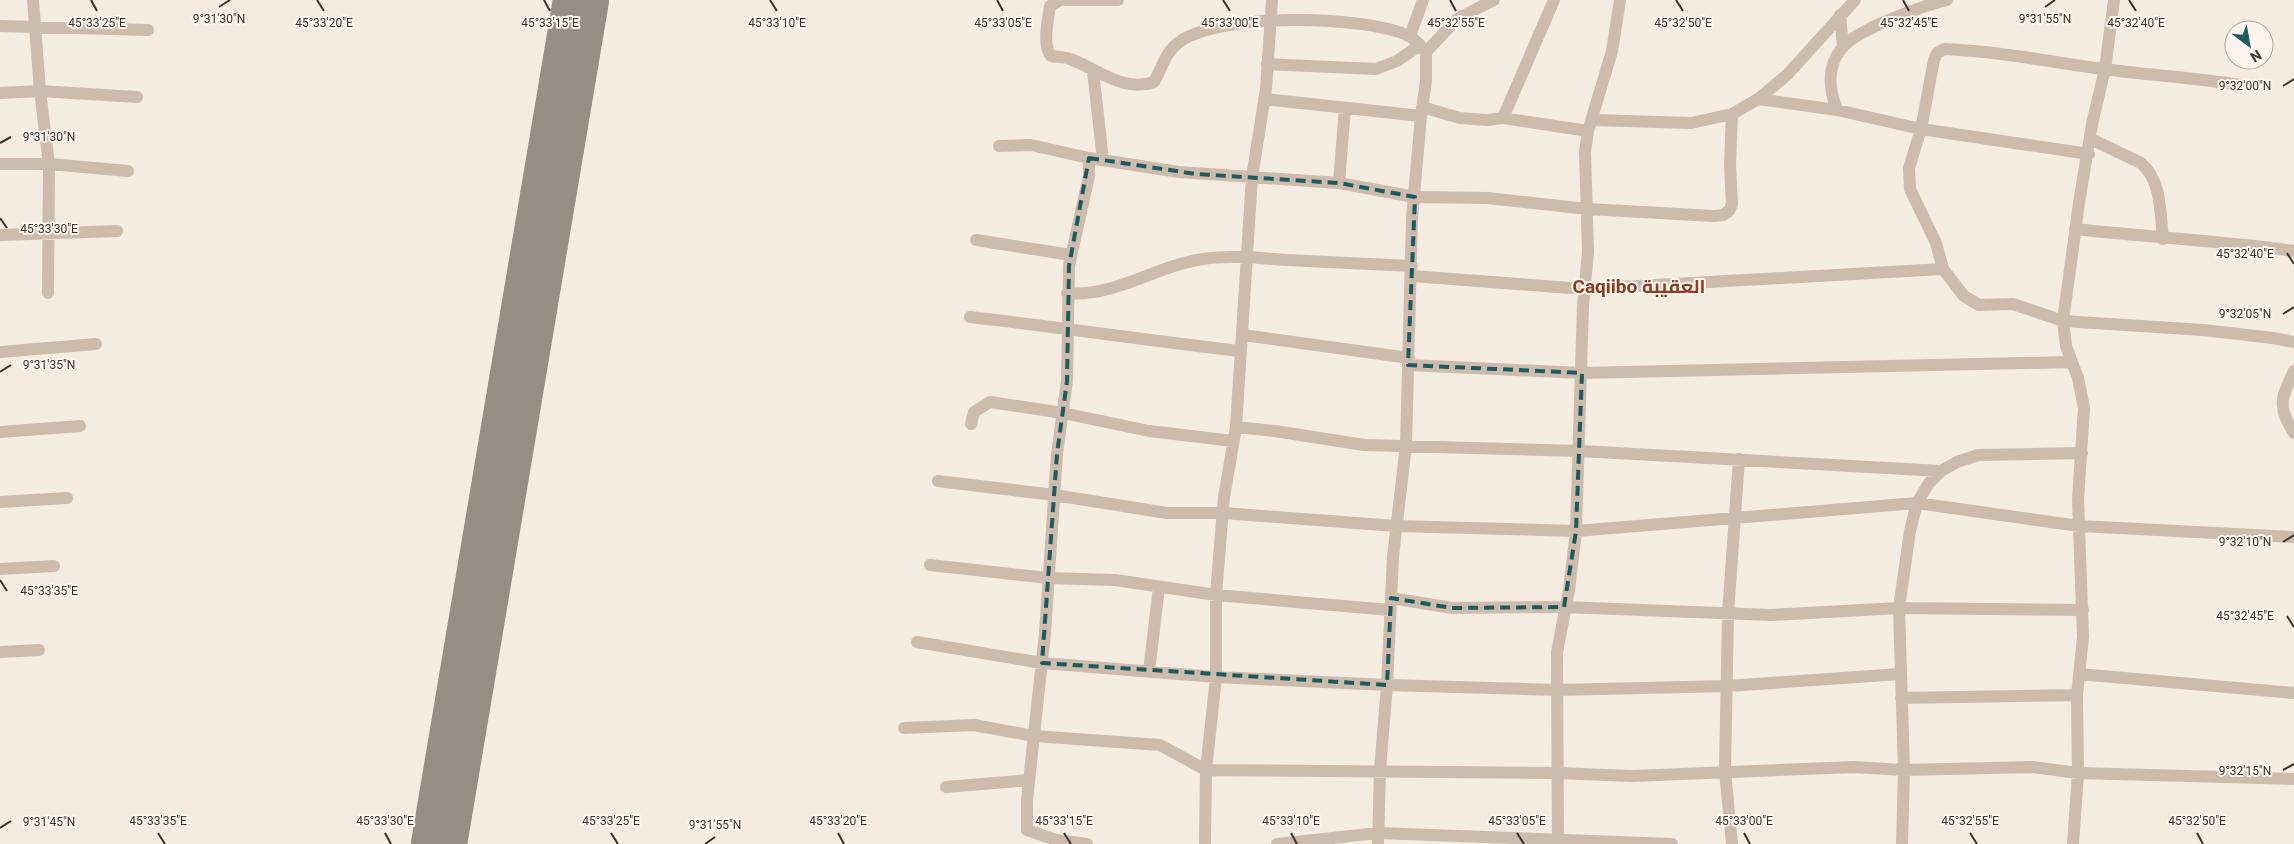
<svg xmlns="http://www.w3.org/2000/svg" width="2294" height="844" font-family="Roboto,Cairo,sans-serif">
<style>
.lines{fill:none;stroke-linecap:round;stroke-linejoin:round}
.runway{stroke:#988e86;stroke-width:56}
.minor{stroke:#cdbbac;stroke-width:12}
.marked{fill:none;stroke:#1f5a5e;stroke-width:4;stroke-dasharray:10 6;stroke-linejoin:round}
.ticks{fill:none;stroke:#3b302b;stroke-width:2}
.labels{text-anchor:middle;dominant-baseline:central;stroke-width:4;stroke-linejoin:round;paint-order:stroke}
.district-label{font-size:19px;font-weight:bold;fill:#8c3b22;stroke:#fbf5ee}
.ticks-label{font-size:12px;text-anchor:middle;fill:#3b302b;stroke:#fbf5ee;stroke-width:4;stroke-linejoin:round;paint-order:stroke}
</style>
<rect width="100%" height="100%" fill="#f4ebe1"/>
<g class="lines">
<!-- runway -->
<path class="runway" d="M 439,844 L 581,0"/>
<!-- minor -->
<path class="minor" d="M 33,0 L 40,91 L 49,164 L 48,293
M 1060,0 L 1050,6 C 1048,20 1042,45 1051,56 C 1057,57 1065,57 1070,59 C 1098,69 1124,93 1154,82 C 1162,68 1165,53 1178,43 C 1217,12 1365,15 1409,36 C 1416,39 1421,47 1426,52 L 1426,81 L 1421,116 L 1412,218 L 1406,445 L 1393,557 L 1387,685 L 1380,770 L 1378,844
M 1065,0 L 1118,0
M 1272,0 L 1266,89 L 1252,177 L 1236,427 L 1275,431 L 1364,445 L 1580,451 L 1941,471
M 1840,15 L 1843,46
M 0,26 L 148,30
M 1410,36 L 1423,0
M 1426,52 L 1457,19 L 1494,0
M 1267,64 L 1376,69 L 1397,61 L 1420,45
M 1093,71 L 1103,160
M 2240,85 C 2194,78 2149,75 2103,69 C 2050,62 1998,51 1944,49 L 1937,53 L 1934,60 L 1921,129 L 1909,168 L 1910,189 L 1936,243 L 1943,269 L 1964,296 L 1979,305 L 2013,304 L 2063,321 L 2203,330 L 2273,338 L 2294,342
M 0,93 L 40,91 L 137,97
M 1264,99 L 1421,116
M 1758,99 L 1837,110 L 1921,129 L 2089,154
M 1422,107 L 1460,118 L 1487,120 L 1503,118 L 1588,131
M 1837,110 C 1829,89 1826,67 1842,48 C 1857,29 1923,6 1947,0
M 1503,118 L 1554,0
M 1592,120 L 1691,123 L 1732,114
M 2091,139 L 2141,163 C 2162,181 2160,213 2163,239
M 999,146 L 1031,145 L 1089,158 L 1179,172 L 1339,183 L 1415,197 L 1487,198 L 1588,209 L 1714,216 L 1723,215 L 1729,211 L 1732,204 L 1730,165 L 1732,114 L 1758,99 L 1787,75 L 1855,0
M 0,164 L 49,164 L 128,171
M 1339,183 L 1345,108
M 2075,229 C 2148,237 2221,241 2294,251
M 0,235 L 117,231
M 976,240 L 1071,255
M 1412,276 L 1584,289 L 1943,269
M 1067,293 C 1114,298 1157,265 1203,259 C 1230,255 1259,258 1286,260 C 1328,262 1370,264 1412,266
M 970,317 C 1060,327 1150,341 1240,351
M 1243,335 L 1409,358
M 0,352 L 96,344
M 1408,365 L 1582,373 L 2071,362
M 2294,371 C 2281,398 2277,407 2294,433
M 971,424 L 974,412 L 990,402 L 1063,413 L 1149,431 L 1233,441
M 0,432 L 80,426
M 938,481 L 1054,495 L 1167,513 L 1223,513 L 1396,526 L 1576,531 L 1917,503 L 2079,526 L 2294,537
M 0,502 L 67,498
M 930,565 L 1048,578 L 1115,580 L 1216,595 L 1390,610
M 0,569 L 54,566
M 1391,598 L 1452,608 L 1564,607 L 1771,615 L 1899,608 L 2083,610
M 917,642 L 1042,663 L 1216,677 L 1387,685 L 1557,690 L 1728,686 L 1900,674
M 0,652 L 39,650
M 1149,671 L 1159,587
M 2079,674 L 2294,693
M 1901,698 L 2077,695
M 904,728 L 974,725 L 1034,736 L 1160,745 L 1206,770 L 1558,773 L 1632,776 L 1854,767 L 1904,770 L 1899,608 L 1910,531 L 1917,503 L 1929,483 L 1941,471 L 1957,462 L 1978,455 L 2082,453
M 946,787 L 1029,780
M 1087,844 L 1056,840 L 1027,830 L 1027,800 L 1045,633 L 1057,454 L 1067,381 L 1069,266 L 1089,176 L 1089,158
M 1205,844 L 1206,770 L 1216,677 L 1216,595 L 1224,497 L 1236,427
M 1277,844 L 1378,833 L 1672,844
M 1558,844 L 1557,652 L 1569,590 L 1576,531 L 1583,306 L 1588,252 L 1585,152 L 1588,131 L 1612,51 L 1620,0
M 1732,844 L 1725,771 L 1728,614 L 1739,459
M 1902,844 L 1904,770 L 2033,767 L 2078,773 L 2294,779
M 2073,844 L 2078,773 L 2077,695 L 2083,637 L 2078,500 L 2084,408 L 2078,378 L 2066,346 L 2063,321 L 2079,203 L 2092,124 L 2105,69 L 2114,0"/>
</g>
<!-- marked area -->
<path class="marked" d="M 1089,158 L 1196,174 L 1339,183 L 1415,197 L 1408,365 L 1582,373 L 1576,531 L 1564,607 L 1452,608 L 1391,598 L 1387,685 L 1042,663 L 1057,454 L 1067,381 L 1069,266 Z"/>
<!-- ticks -->
<path class="ticks" d="M 91,0 L 97,11M 317,0 L 324,11M 544,0 L 550,11M 770,0 L 777,11M 997,0 L 1003,11M 1223,0 L 1230,11M 1450,0 L 1456,11M 1676,0 L 1683,11M 1903,0 L 1909,11M 2129,0 L 2136,11M 219,7 L 230,0M 2045,7 L 2055,0M 2283,86 L 2294,79M 0,143 L 11,137M 0,218 L 7,228M 2287,253 L 2294,264M 2283,314 L 2294,307M 0,372 L 11,365M 2283,542 L 2294,535M 0,580 L 7,591M 2287,616 L 2294,627M 2283,770 L 2294,764M 0,828 L 11,821M 158,833 L 165,844M 385,833 L 391,844M 611,833 L 618,844M 838,833 L 844,844M 1064,833 L 1071,844M 1291,833 L 1297,844M 1517,833 L 1524,844M 1744,833 L 1750,844M 1970,833 L 1977,844M 2197,833 L 2203,844M 705,844 L 715,837"/>
<g class="labels">
<!-- district labels -->
<g class="district-label">
<text x="1639" y="286">Caqiibo العقيبة</text>
</g>
</g>
<g class="ticks-label">
<text x="2045" y="23">9°31'55"N</text>
<text x="219" y="23">9°31'30"N</text>
<text x="2136" y="27">45°32'40"E</text>
<text x="97" y="27">45°33'25"E</text>
<text x="324" y="27">45°33'20"E</text>
<text x="550" y="27">45°33'15"E</text>
<text x="777" y="27">45°33'10"E</text>
<text x="1003" y="27">45°33'05"E</text>
<text x="1230" y="27">45°33'00"E</text>
<text x="1456" y="27">45°32'55"E</text>
<text x="1683" y="27">45°32'50"E</text>
<text x="1909" y="27">45°32'45"E</text>
<text x="2245" y="90">9°32'00"N</text>
<text x="49" y="141">9°31'30"N</text>
<text x="49" y="233">45°33'30"E</text>
<text x="2245" y="258">45°32'40"E</text>
<text x="2245" y="318">9°32'05"N</text>
<text x="49" y="369">9°31'35"N</text>
<text x="2245" y="546">9°32'10"N</text>
<text x="49" y="595">45°33'35"E</text>
<text x="2245" y="620">45°32'45"E</text>
<text x="2245" y="775">9°32'15"N</text>
<text x="158" y="825">45°33'35"E</text>
<text x="385" y="825">45°33'30"E</text>
<text x="611" y="825">45°33'25"E</text>
<text x="838" y="825">45°33'20"E</text>
<text x="1064" y="825">45°33'15"E</text>
<text x="1291" y="825">45°33'10"E</text>
<text x="1517" y="825">45°33'05"E</text>
<text x="1744" y="825">45°33'00"E</text>
<text x="1970" y="825">45°32'55"E</text>
<text x="2197" y="825">45°32'50"E</text>
<text x="49" y="826">9°31'45"N</text>
<text x="715" y="829">9°31'55"N</text>
</g>
<!-- north arrow -->
<g transform="translate(2249 45) rotate(148)"><circle r="24" fill="#fbf5ee" stroke="#aea6a0"/>
<path d="M0-4L9 19L0 12L-9 19Z" fill="#1f5a5e"/>
<text y="-8" font-size="14" font-weight="bold" text-anchor="middle" fill="#3b302b">N</text>
</g>
</svg>
